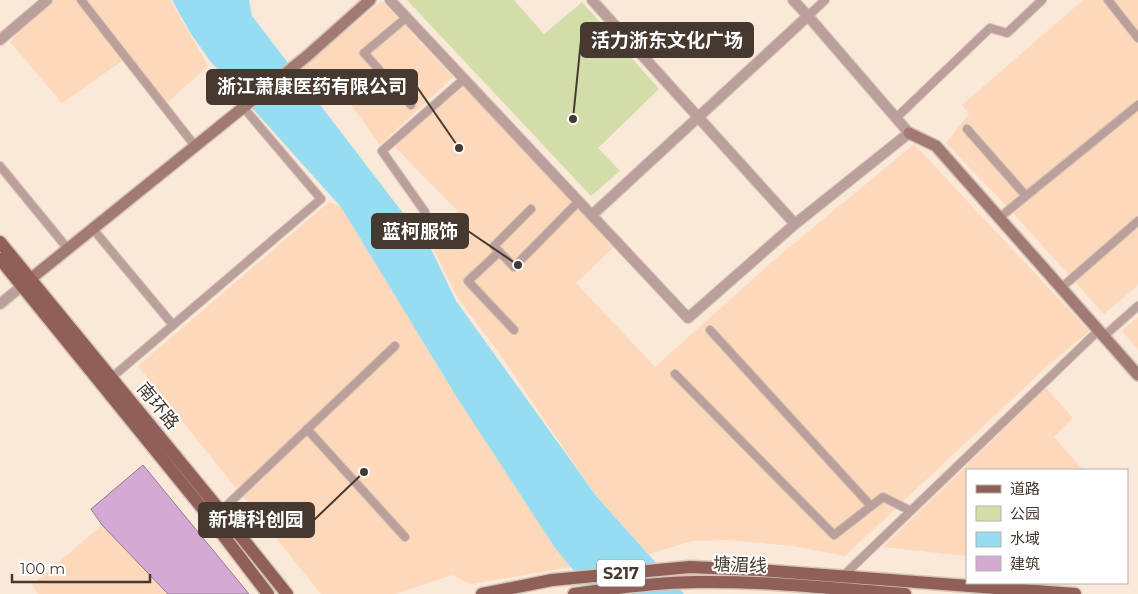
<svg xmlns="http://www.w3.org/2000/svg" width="1138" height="594" font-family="Montserrat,'Noto Sans SC',sans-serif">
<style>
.built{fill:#fdd8bb}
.green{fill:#d3ddaa}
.water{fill:#96ddf1}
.building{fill:#d4a9d4;stroke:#927992}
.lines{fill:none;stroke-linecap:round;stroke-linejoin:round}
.minor-casing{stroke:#d6c5b7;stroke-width:10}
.tertiary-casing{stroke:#d6c5b7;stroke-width:12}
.secondary-casing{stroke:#d6c5b7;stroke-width:14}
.primary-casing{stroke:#d6c5b7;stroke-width:15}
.minor{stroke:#bb9f9b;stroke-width:8}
.tertiary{stroke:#bb9f9b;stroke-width:10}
.secondary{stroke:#a27a74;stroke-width:11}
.primary{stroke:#8f5f58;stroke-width:12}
.labels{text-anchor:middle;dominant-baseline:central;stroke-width:4;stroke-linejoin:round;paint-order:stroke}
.shield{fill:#fff;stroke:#7d746e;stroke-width:1}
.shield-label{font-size:16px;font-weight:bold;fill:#453930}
.street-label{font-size:18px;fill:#453930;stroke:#fff}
.leader{fill:none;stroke:#453930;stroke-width:2}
.callout-dot{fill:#453930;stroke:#fff;stroke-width:2}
.callout{fill:#453930;stroke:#453930;stroke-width:2}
.callout-label{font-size:19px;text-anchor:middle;font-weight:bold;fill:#fff}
</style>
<rect width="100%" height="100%" fill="#fae8d9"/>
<!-- built -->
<path class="built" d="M 47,0 L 170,0 L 208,66 L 167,103 L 122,61 L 62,103 L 10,42 Z
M 1083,0 L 1138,0 L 1138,285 L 1104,314 L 1014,214 L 946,143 L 969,114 L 962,105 Z
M 382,1 L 453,77 L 380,145 L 344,95 L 331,105 L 302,68 Z
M 463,87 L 527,151 L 613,248 L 576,283 L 655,367 L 773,261 L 914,144 L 1089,331 L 1042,371 L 845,556 L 793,546 L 728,540 L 692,541 L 649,554 L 597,497 L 500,354 L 458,298 L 427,237 L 458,211 L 394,146 Z
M 329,202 L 341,207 L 456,396 L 555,548 L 571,567 L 471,584 L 452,575 L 395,594 L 321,594 L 138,366 Z
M 1138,317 L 1138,349 L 1122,331 Z
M 1046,388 L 1073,418 L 1054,437 L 1083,470 L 967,470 L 967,556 L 883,547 Z
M 102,525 L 168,594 L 38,594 L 32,585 Z"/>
<!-- green -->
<path class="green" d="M 407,0 L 514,0 L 544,34 L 582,2 L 659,89 L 598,148 L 620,171 L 591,196 Z"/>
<!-- water -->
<path class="water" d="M 172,0 L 249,0 L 252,16 L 432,251 L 456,301 L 597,497 L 684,594 L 593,594 L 555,548 L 456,396 L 341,207 L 211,62 L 191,34 Z"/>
<!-- building -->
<path class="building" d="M 143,465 L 249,594 L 168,594 L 102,525 L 91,509 Z"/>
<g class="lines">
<!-- minor casing -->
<g class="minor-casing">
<path id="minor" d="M 81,0 L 195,146
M 1108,0 L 1138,38
M 808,16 L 825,0
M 407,17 L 364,53 L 411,105
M 896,118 L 990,28 L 1007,33 L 1042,0
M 967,129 L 1026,196 L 999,218
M 0,166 L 68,249
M 1026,196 L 1138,105
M 531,209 L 494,246 L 514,267 L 579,201
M 425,212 L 382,151 L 464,79
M 93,229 L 173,325
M 499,252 L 468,281 L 514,330
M 1061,288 L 1138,221
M 710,330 L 871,506
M 1104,336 L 1138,306
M 675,374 L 834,535 L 883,497 L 911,511
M 111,378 L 321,199 L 243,107
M 307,429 L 405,537
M 221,511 L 395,346
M 843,576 L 1099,330"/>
</g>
<!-- tertiary casing -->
<g class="tertiary-casing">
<path id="tertiary" d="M 390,0 L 688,318 L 795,224 L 592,0
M 0,40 L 47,0
M 592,215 L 808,16 L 793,0
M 795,224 L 909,133 L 808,16
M 0,304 L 22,286"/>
</g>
<!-- secondary casing -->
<g class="secondary-casing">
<path id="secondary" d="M 909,133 L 936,146 L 1138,375
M 23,285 L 307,56 L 370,0"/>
</g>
<!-- primary casing -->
<g class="primary-casing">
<path id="primary" d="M 0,242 L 214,503 L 287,594
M 0,259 L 207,514 L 268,594
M 482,594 L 552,580 L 690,567 L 759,570 L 1075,594
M 574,594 C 614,588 659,582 699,582 C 768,581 836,589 905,594"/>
</g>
<!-- minor -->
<use href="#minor" class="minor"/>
<!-- tertiary -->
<use href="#tertiary" class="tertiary"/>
<!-- secondary -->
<use href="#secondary" class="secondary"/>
<!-- primary -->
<use href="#primary" class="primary"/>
</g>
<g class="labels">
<!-- shield labels -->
<rect class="shield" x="597" y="559.5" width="48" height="27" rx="4"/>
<g class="shield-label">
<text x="621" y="573">S217</text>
</g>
<!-- street labels -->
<g class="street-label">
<text transform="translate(158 406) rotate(51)">南环路</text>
<text transform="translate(740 565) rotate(2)">塘湄线</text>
</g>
</g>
<!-- callouts -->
<path class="leader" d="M573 119L581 40M459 148L417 87M518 265L468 231M364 472L314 520"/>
<g class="callout-dot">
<circle cx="573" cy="119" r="5"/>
<circle cx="459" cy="148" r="5"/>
<circle cx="518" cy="265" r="5"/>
<circle cx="364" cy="472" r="5"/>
</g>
<g class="callout">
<rect x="581" y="23" width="172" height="34" rx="5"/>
<rect x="207" y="70" width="210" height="34" rx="5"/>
<rect x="372" y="214" width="96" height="34" rx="5"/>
<rect x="199" y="503" width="115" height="34" rx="5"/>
</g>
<g class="callout-label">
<text x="667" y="47">活力浙东文化广场</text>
<text x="312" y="93">浙江萧康医药有限公司</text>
<text x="420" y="238">蓝柯服饰</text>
<text x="256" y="526">新塘科创园</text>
</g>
<!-- legend -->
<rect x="966" y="469" width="162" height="115" fill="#ffffff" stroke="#b5b0ac"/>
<rect x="976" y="485" width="25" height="8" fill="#8f5f58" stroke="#b5b0ac"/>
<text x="1010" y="494" font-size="15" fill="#453930">道路</text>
<rect x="976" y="506" width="25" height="15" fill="#d3ddaa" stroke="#b5b0ac"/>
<text x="1010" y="519" font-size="15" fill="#453930">公园</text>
<rect x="976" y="532" width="25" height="15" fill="#96ddf1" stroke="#b5b0ac"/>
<text x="1010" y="544" font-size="15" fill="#453930">水域</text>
<rect x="976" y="556" width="25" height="15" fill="#d4a9d4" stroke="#b5b0ac"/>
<text x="1010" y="569" font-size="15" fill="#453930">建筑</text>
<!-- scale -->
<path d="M12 574v8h138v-8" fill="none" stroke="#453930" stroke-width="2.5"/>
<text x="20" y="574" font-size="15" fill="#453930" stroke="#ffffff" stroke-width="4" paint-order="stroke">100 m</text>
</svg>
